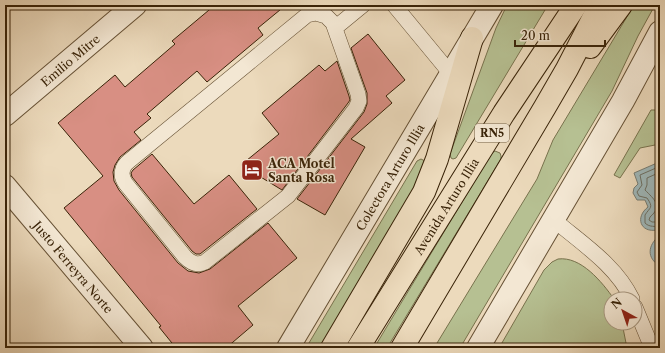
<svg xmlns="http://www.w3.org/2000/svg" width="665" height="353" font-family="'Libre Caslon Text',serif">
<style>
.green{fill:#b6c092;stroke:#78724d}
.water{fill:#9eb8bb;stroke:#767c73}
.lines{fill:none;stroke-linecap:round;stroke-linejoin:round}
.shore{stroke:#6c6e62;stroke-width:1}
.building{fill:#d88f83;stroke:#392308}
.service-casing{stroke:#665135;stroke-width:16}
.minor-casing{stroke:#665135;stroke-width:24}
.tertiary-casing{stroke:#665135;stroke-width:24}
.trunk-casing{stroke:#392308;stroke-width:24}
.service{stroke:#f3e7d3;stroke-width:15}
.minor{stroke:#f3e7d3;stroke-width:22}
.tertiary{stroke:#f3e7d3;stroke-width:22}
.trunk{stroke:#ecdabc;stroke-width:22}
.labels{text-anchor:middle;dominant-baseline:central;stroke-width:3;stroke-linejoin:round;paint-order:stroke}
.shield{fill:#f3e7d3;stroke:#715e45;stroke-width:1}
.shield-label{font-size:11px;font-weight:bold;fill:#392308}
.street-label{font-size:12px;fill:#392308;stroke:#f3e7d3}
.poi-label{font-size:12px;font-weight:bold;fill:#392308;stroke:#f3e7d3;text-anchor:start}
</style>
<rect width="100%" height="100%" fill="#ecdabc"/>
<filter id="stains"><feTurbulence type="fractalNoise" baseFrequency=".005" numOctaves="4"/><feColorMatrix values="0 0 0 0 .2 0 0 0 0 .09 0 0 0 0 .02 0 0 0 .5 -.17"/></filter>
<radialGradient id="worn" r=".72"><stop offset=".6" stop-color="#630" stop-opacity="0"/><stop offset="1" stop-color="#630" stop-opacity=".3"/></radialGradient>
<!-- green -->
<path class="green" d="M 507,5 L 548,5 L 456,158 L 453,159 L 451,158 L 450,154 L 496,28 Z
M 634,5 L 655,5 L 638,36 L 612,91 L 460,348 L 434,348 L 537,179 L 553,140 Z
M 651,110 L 660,110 L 660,144 L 640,148 L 620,178 L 614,175 Z
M 495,151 L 500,153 L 501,156 L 501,159 L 387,348 L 374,348 L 491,154 Z
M 421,159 L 425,161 L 412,193 L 322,348 L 306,348 L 417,161 Z
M 558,259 C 581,256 602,282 614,299 L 611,299 L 611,323 L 622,323 L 627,348 L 499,348 L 544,270 L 552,262 Z"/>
<!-- water -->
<path class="water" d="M 657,163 L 660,166 L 660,266 C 646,258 648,245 659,236 L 657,230 C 640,233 635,217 648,207 L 645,200 L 637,200 L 633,193 L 634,188 L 638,184 L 634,173 Z"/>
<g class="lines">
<!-- shore -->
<path class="shore" d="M 660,169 L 656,168 L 640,175 L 642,185 L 637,192 L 639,196 L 647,198 C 654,208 650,207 645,215 L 645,223 C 650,228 655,225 660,228
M 660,174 L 656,174 L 647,178 L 647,185 L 645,190 C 654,199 663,206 650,217 L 649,220 L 652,222 L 660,222"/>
</g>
<!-- building -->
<path class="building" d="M 215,5 L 286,5 L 258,28 L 263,35 L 207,82 L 197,71 L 147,114 L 151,118 L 134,132 L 141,140 L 120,157 L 115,165 L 113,172 L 114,181 L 119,190 L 178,263 L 188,271 L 199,273 L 210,269 L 268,223 L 297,258 L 238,306 L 253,325 L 226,348 L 176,348 L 159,327 L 161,326 L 64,208 L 103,176 L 58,123 L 115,75 L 125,87 L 175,44 L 172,41 Z
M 368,34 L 405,80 L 386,96 L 392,103 L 351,139 L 365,147 L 325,215 L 297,199 L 364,112 L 367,104 L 367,93 L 351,48 Z
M 337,61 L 349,96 L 350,100 L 348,103 L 282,190 L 241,165 L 279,134 L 262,113 L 319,65 L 325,71 Z
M 152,154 L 194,204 L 229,175 L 257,209 L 200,254 L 196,254 L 192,251 L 132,177 L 131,173 L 133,170 Z"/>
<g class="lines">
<!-- service casing -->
<g class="service-casing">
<path id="service" d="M 394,5 L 451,74
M 316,13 L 326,16 L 333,23 L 358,94 L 359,101 L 356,108 L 288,196 L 205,262 C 197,266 191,263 185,257 L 126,184 C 120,176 121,167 129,161 L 307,15 Z
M 335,28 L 363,5
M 553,219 C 581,243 616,265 632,299
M 635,307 L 652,348"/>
</g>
<!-- minor casing -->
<g class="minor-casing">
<g id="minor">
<path id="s1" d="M 5,115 L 135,5"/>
<path id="s2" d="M 5,186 L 142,348"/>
</g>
</g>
<!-- tertiary casing -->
<g class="tertiary-casing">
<g id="tertiary">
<path id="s3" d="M 288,348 L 492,5"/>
<path d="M 478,348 L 623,101 L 660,32"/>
</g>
</g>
<!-- trunk casing -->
<g class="trunk-casing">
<g id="trunk">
<path d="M 590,47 L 621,5"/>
<path d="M 332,348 L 424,192 L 437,159 L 472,38"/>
<path id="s4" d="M 358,348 L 504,113 L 576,5"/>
<path d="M 402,348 L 545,107 L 567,69 L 600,5"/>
</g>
</g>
<!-- service -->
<use href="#service" class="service"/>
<!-- minor -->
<use href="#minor" class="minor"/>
<!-- tertiary -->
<use href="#tertiary" class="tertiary"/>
<!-- trunk -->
<use href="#trunk" class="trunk"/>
</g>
<!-- icons -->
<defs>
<g id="hotel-square" transform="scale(1.15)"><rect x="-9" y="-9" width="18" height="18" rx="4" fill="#8f2418" stroke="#f3e7d3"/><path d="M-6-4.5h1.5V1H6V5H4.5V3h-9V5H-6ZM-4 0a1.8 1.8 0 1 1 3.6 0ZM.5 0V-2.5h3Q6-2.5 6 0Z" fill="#fff"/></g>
</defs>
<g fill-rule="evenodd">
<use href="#hotel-square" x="252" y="170"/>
</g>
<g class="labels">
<!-- shield labels -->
<rect class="shield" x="475" y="124" width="34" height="18" rx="3"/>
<g class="shield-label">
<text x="492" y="133">RN5</text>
</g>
<!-- street labels -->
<g class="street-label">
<text stroke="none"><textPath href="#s1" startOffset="85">Emilio Mitre</textPath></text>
<text stroke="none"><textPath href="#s3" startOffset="199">Colectora Arturo Illia</textPath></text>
<text stroke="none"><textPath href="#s4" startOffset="167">Avenida Arturo Illia</textPath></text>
<text stroke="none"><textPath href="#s2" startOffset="106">Justo Ferreyra Norte</textPath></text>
</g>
<!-- poi labels -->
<g class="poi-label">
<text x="268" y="163">ACA Motel<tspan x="268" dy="14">Santa Rosa</tspan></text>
</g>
</g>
<!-- margin -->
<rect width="665" height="353" fill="none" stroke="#ecdabc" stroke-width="20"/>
<rect x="6" y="6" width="653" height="341" fill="none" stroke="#392308" stroke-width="2"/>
<rect x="10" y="10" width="645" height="333" fill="none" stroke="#392308"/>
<!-- north arrow -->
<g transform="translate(623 311) rotate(320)"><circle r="19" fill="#f3e7d3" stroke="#a99982"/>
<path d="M0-3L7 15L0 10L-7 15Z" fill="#8f2418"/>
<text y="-6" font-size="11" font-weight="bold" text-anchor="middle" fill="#392308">N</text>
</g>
<!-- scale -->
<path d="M515 40v6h90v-6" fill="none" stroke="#392308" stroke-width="2"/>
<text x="521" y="40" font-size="12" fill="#392308" stroke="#f3e7d3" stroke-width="3" paint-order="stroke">20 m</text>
<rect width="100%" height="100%" filter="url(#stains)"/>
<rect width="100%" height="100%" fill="url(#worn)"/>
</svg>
